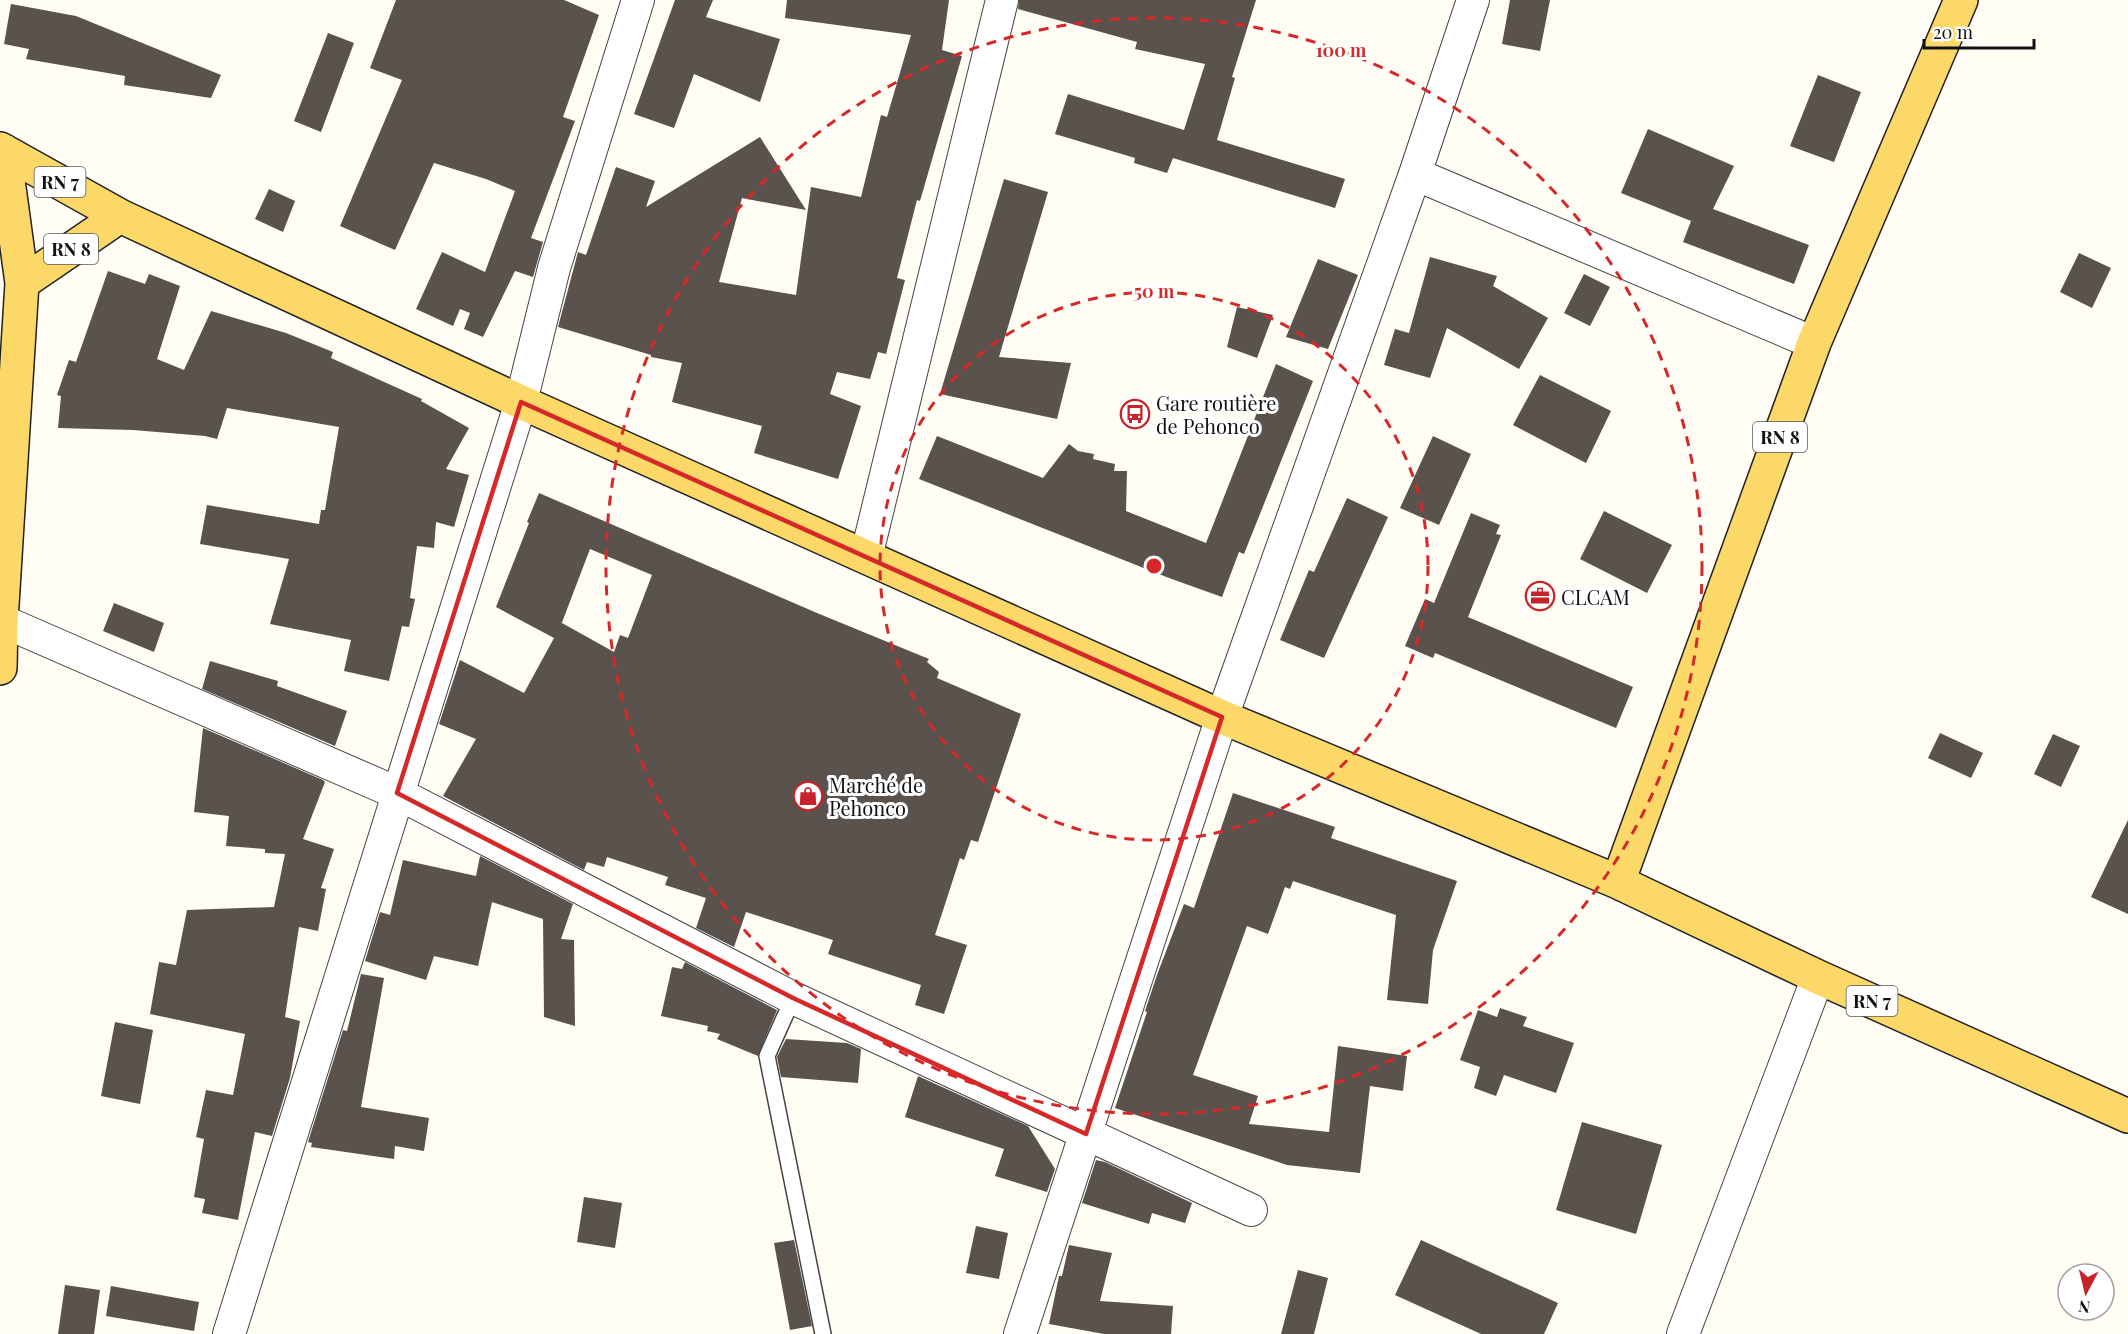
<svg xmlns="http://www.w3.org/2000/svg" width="2128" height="1334" font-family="'Playfair Display',serif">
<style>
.building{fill:#5a524c;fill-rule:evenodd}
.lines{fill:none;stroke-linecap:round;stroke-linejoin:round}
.service-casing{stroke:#444;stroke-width:18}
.minor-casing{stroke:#444;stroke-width:34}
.primary-casing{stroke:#222;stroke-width:36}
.service{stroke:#fff;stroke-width:15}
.minor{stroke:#fff;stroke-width:32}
.primary{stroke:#fbd868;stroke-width:33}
.marked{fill:none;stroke:#d62828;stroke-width:4.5;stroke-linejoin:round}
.ring{fill:none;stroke:#d62828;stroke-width:3;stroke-dasharray:10 8}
.labels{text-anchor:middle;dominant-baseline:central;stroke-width:6;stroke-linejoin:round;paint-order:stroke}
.shield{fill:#fff;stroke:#585858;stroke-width:1.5}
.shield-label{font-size:18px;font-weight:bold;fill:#111}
.poi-label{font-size:20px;fill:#111;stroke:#fff;text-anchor:start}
.centre{fill:#d62828;stroke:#fff;stroke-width:3}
.ring-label{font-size:18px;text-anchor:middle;font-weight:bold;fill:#d62828;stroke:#fff;stroke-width:6;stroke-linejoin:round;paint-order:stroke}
</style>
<rect width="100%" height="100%" fill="#fffdf4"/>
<!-- building -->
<path class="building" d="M 396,0 L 564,0 L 599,15 L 563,117 L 575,121 L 531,238 L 543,242 L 533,277 L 515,271 L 483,337 L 464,329 L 470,313 L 460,309 L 453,326 L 416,309 L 442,252 L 485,272 L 515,191 L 486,179 L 434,163 L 395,250 L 340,226 L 402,80 L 370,68 Z
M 675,0 L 713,0 L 706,17 L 780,39 L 760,102 L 694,74 L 674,128 L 634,114 Z
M 787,0 L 949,0 L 942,50 L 962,56 L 920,201 L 917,200 L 897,278 L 905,280 L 886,354 L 878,352 L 870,379 L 837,372 L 830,394 L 861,406 L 838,479 L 754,453 L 762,426 L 672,402 L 682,363 L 651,357 L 651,355 L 558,327 L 578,252 L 586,255 L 616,167 L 655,181 L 646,207 L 760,137 L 806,210 L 742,198 L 719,282 L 796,295 L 811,187 L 861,197 L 881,115 L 887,117 L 911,35 L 785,18 Z
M 1019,0 L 1256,0 L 1232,77 L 1235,78 L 1217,140 L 1345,179 L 1335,208 L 1173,158 L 1167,173 L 1134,163 L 1135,158 L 1055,134 L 1068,94 L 1184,130 L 1205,64 L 1135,49 L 1137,42 L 1018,9 Z
M 1510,0 L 1550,0 L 1540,51 L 1502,44 Z
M 11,4 L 76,16 L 221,75 L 211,98 L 124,85 L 125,76 L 26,59 L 29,49 L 4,44 Z
M 328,33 L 354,43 L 321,132 L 294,121 Z
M 1818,75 L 1861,92 L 1834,162 L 1790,146 Z
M 1648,129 L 1734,166 L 1713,209 L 1809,245 L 1794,284 L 1683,242 L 1691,221 L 1621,193 Z
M 1004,179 L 1048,192 L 999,357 L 1071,363 L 1057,419 L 940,394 Z
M 269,189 L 295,201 L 283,232 L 255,219 Z
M 2079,253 L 2111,268 L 2092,308 L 2060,292 Z
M 1430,257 L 1497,276 L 1493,286 L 1548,318 L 1519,369 L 1447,328 L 1430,378 L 1384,365 L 1395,329 L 1409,333 Z
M 1318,259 L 1358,275 L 1328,349 L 1286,337 Z
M 108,271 L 145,284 L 149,274 L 180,286 L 157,359 L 184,370 L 211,311 L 286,333 L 333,352 L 331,358 L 422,399 L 421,401 L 469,428 L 446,469 L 469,475 L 454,527 L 436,522 L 434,548 L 417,546 L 410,598 L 415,599 L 409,627 L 402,626 L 389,681 L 344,671 L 351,640 L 270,624 L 289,559 L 200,544 L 207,505 L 319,524 L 321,510 L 325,510 L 339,427 L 227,408 L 217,439 L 205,436 L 133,430 L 58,428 L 61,396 L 57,395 L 69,360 L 76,362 Z
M 1584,274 L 1610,287 L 1590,326 L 1564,313 Z
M 1237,307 L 1273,315 L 1257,358 L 1227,347 Z
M 1276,364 L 1313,381 L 1244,554 L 1239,552 L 1222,597 L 1169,578 L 919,479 L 937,436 L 1043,478 L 1069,444 L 1078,451 L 1094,454 L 1093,459 L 1115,464 L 1114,471 L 1127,471 L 1126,511 L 1206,543 Z
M 1540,375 L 1611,411 L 1586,463 L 1513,425 Z
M 1433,436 L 1471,454 L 1439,525 L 1400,508 Z
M 539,493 L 817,613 L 929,659 L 927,662 L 939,672 L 937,678 L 1021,714 L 978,842 L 971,840 L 964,860 L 960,858 L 935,935 L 967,945 L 944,1014 L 915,1005 L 921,985 L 828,954 L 833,940 L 746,912 L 734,947 L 696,928 L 706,898 L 665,885 L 668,877 L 607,857 L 604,867 L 587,862 L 584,870 L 443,796 L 476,739 L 439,724 L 460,660 L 524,693 L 554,638 L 496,607 L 529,523 L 527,522 ZM 590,549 L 652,575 L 628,638 L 620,635 L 614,652 L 562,623 L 561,625 Z
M 1347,498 L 1388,517 L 1324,658 L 1280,640 L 1309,570 L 1314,572 Z
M 1604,511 L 1672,545 L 1647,593 L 1580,559 Z
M 1471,513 L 1500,525 L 1496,534 L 1501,535 L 1468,617 L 1633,687 L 1616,728 L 1435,653 L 1433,658 L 1405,646 L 1425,599 L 1434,603 Z
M 114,603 L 164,623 L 154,652 L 103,631 Z
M 210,661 L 278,681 L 277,686 L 347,711 L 335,746 L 202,689 Z
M 203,728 L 323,780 L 325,782 L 303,839 L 334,849 L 321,888 L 326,889 L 318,931 L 299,927 L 285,1017 L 300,1021 L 290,1078 L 272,1136 L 255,1132 L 238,1220 L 202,1213 L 205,1199 L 194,1197 L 204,1139 L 196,1137 L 206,1090 L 233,1095 L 245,1034 L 150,1014 L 159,962 L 176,965 L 187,910 L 274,907 L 285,854 L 265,853 L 265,849 L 226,846 L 229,816 L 194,812 Z
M 1940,733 L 1983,753 L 1971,778 L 1928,758 Z
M 2053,734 L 2080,746 L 2061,787 L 2034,774 Z
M 1233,793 L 1335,827 L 1331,838 L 1457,881 L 1433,950 L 1428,1004 L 1387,1000 L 1396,915 L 1293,881 L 1290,889 L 1285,887 L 1268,934 L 1247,926 L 1193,1075 L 1258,1096 L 1249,1124 L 1329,1132 L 1338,1046 L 1407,1056 L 1403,1091 L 1370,1086 L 1360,1173 L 1287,1165 L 1115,1108 L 1147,1012 L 1145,1011 L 1157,975 L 1184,904 L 1194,908 Z
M 2128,820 L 2128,914 L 2091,897 Z
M 480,856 L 573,904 L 561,939 L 574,940 L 575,1026 L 544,1017 L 543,919 L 492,902 L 478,966 L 434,956 L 426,980 L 365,961 L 380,912 L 390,915 L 403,860 L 476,876 Z
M 685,962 L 777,1010 L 758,1056 L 717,1039 L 720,1034 L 707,1031 L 708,1026 L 661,1016 L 672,967 L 682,969 Z
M 361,974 L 384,978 L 361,1107 L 429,1118 L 424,1151 L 395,1146 L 394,1159 L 311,1147 L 312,1143 L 308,1142 L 343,1030 L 347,1031 Z
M 1500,1008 L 1527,1017 L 1523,1026 L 1574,1043 L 1556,1093 L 1504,1075 L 1496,1096 L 1474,1088 L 1480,1067 L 1460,1060 L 1478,1010 L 1497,1017 Z
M 115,1022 L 153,1030 L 140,1104 L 101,1096 Z
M 786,1039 L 847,1043 L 861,1049 L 858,1083 L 781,1077 L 777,1057 Z
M 918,1076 L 1028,1126 L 1055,1169 L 1047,1192 L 995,1176 L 1004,1149 L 905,1117 Z
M 1582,1122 L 1662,1145 L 1636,1234 L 1556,1210 Z
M 1096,1160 L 1105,1162 L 1192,1203 L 1185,1223 L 1152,1213 L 1149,1224 L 1082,1203 Z
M 584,1197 L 622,1203 L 615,1248 L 577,1242 Z
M 976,1226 L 1008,1233 L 999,1279 L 966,1273 Z
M 794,1240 L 812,1326 L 790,1330 L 774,1243 Z
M 1421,1240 L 1558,1303 L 1544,1334 L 1481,1334 L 1395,1295 Z
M 1069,1245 L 1112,1253 L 1100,1301 L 1173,1306 L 1171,1334 L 1104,1334 L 1049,1324 L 1059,1276 L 1062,1276 Z
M 1298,1270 L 1328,1278 L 1314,1334 L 1281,1334 Z
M 65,1285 L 100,1290 L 94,1334 L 58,1334 Z
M 111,1286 L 199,1302 L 194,1331 L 106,1316 Z"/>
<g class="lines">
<!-- service casing -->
<g class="service-casing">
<path id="service" d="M 793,998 L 767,1056 L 823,1334"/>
</g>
<!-- minor casing -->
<g class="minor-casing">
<path id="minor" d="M 1415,174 L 1814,343
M 866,557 L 1002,0
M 0,620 L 397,793 L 793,998 L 1251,1210
M 229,1334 L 521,402 L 554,268 L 638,0
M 1020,1334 L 1222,717 L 1415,174 L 1473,0
M 1683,1334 L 1818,977"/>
</g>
<!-- primary casing -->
<g class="primary-casing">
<path id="primary" d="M 0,149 L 120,216 L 521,402 L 1222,717 L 1618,882 L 1818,977 L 2128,1116
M 22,283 L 120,216
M 0,668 L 1,621 L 22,283 L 4,151
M 1618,882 L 1814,343 L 1961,0"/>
</g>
<!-- service -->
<use href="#service" class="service"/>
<!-- minor -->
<use href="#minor" class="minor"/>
<!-- primary -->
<use href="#primary" class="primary"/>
</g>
<!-- marked area -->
<path class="marked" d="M 521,402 L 1222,717 L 1086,1134 L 793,998 L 397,793 Z"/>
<!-- distance rings -->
<g class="ring">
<circle cx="1154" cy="566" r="274"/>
<circle cx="1154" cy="566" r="548"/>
</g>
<!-- icons -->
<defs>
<g id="bus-ring" transform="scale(1.5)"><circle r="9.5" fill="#fff" stroke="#c6232a" stroke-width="1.5"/><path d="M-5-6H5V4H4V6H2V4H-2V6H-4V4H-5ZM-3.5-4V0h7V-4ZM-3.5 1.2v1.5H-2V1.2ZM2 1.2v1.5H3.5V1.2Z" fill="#c6232a"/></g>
<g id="office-ring" transform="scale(1.5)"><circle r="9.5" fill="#fff" stroke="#c6232a" stroke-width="1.5"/><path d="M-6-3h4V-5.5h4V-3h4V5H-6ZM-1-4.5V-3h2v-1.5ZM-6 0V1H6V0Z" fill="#c6232a"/></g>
<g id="shop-ring" transform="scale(1.5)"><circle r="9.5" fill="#fff" stroke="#c6232a" stroke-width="1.5"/><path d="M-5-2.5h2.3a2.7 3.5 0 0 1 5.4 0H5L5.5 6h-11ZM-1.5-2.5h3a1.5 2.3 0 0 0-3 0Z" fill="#c6232a"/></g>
</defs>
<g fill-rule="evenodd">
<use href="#bus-ring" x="1135" y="414"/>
<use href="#office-ring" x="1540" y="596"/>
<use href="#shop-ring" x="808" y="796"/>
</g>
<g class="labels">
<!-- shield labels -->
<g class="shield">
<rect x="34.5" y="167" width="51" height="30" rx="4.5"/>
<rect x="44" y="234" width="54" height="30" rx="4.5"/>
<rect x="1753" y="422" width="54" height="30" rx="4.5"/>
<rect x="1846.5" y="986" width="51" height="30" rx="4.5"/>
</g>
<g class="shield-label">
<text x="60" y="182">RN 7</text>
<text x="71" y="249">RN 8</text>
<text x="1780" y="437">RN 8</text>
<text x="1872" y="1001">RN 7</text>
</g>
<!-- poi labels -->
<g class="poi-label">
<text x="1156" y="402">Gare routière<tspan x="1156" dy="23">de Pehonco</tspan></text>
<text x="1561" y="596">CLCAM</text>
<text x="829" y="784">Marché de<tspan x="829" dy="23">Pehonco</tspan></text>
</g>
</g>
<circle cx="1154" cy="566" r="9" class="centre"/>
<g class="ring-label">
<text x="1341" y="57">100 m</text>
<text x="1154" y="298">50 m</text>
</g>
<!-- north arrow -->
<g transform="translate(2086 1292) rotate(187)"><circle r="28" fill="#ffffff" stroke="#a0a0a0" stroke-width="1.5"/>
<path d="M0-4.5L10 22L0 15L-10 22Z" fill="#c6232a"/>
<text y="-9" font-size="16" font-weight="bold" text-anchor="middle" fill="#111111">N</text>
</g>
<!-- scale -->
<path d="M1924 39v9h110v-9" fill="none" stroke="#111111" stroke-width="3"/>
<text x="1933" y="39" font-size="18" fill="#111111" stroke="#ffffff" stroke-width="4.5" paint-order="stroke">20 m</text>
</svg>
